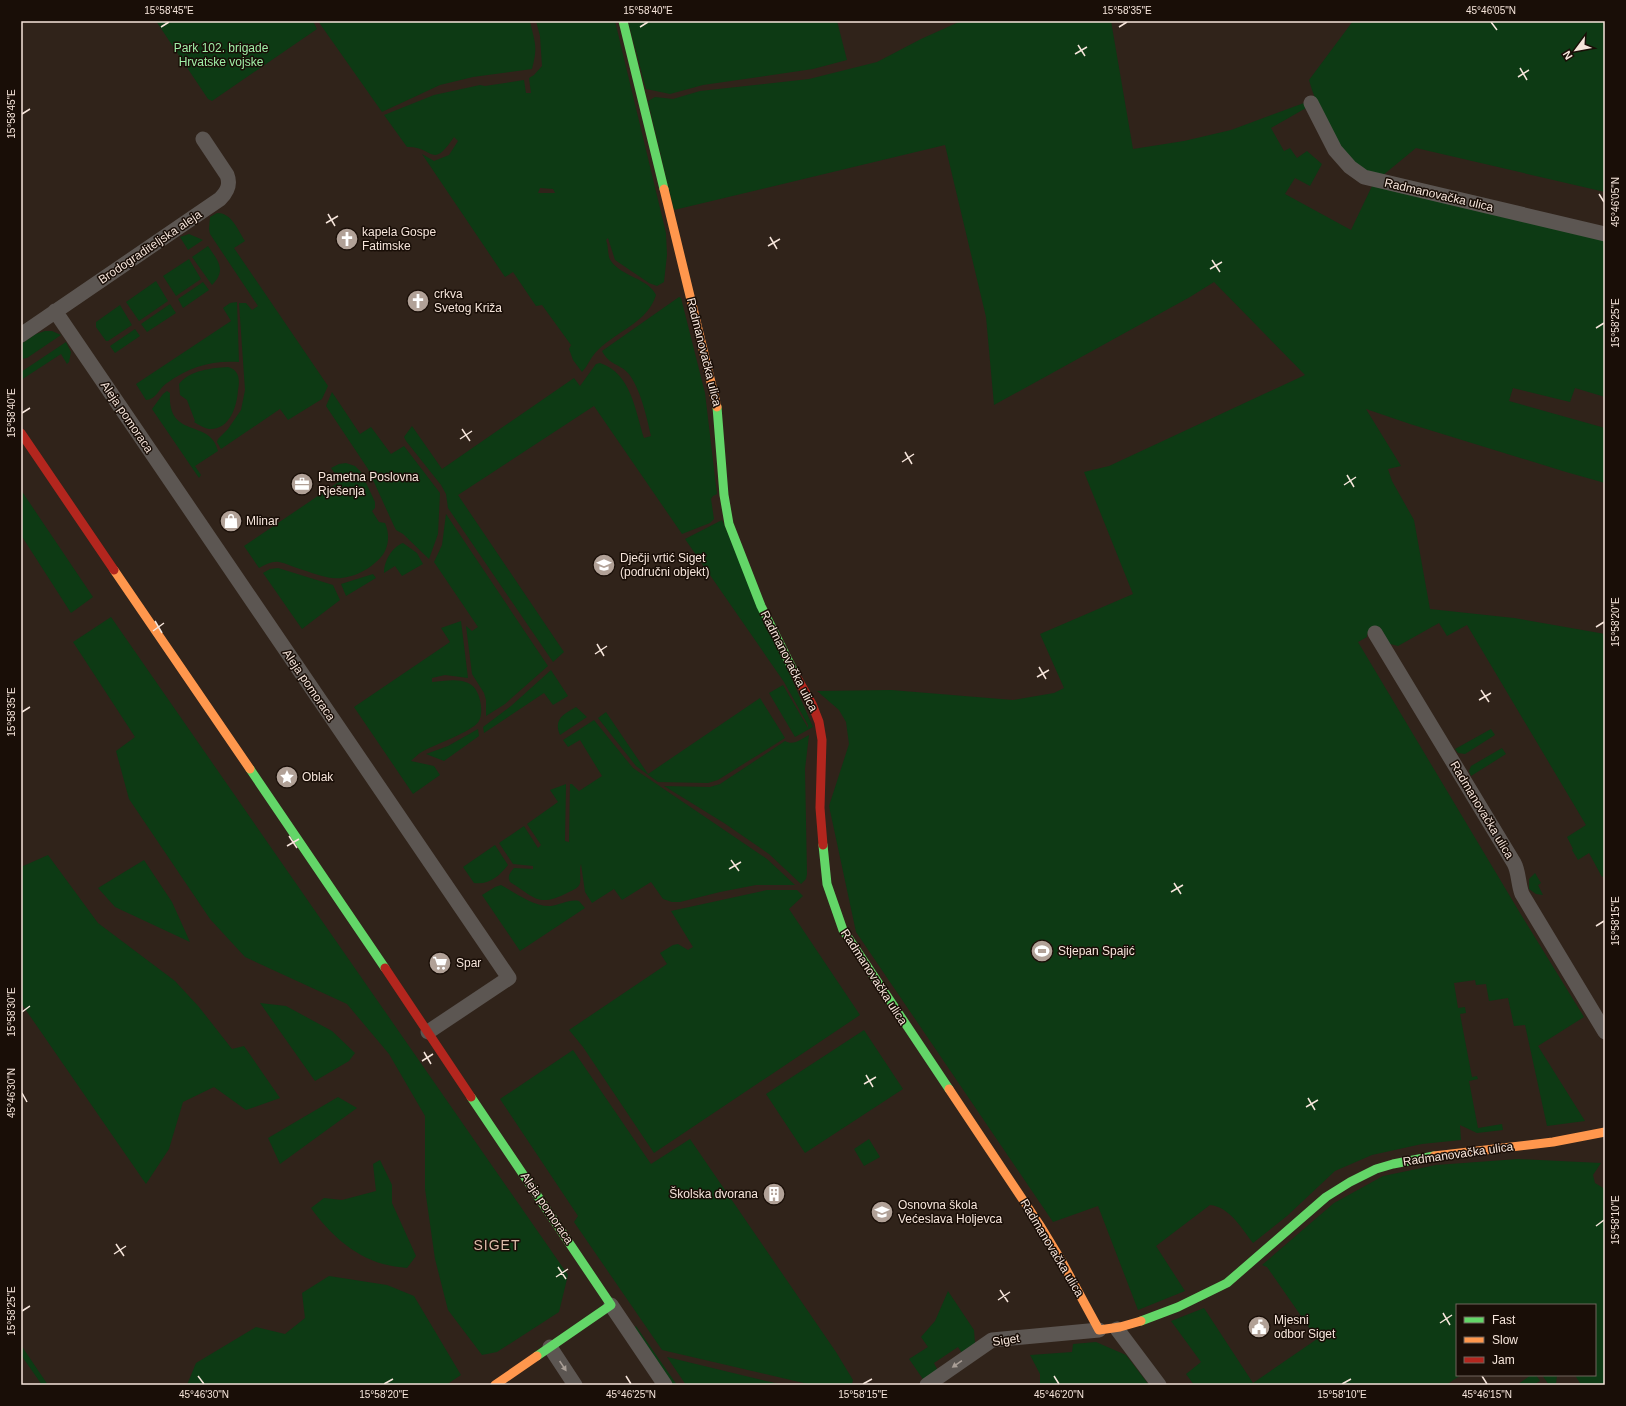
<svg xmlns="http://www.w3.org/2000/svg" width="1626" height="1406" font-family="Helvetica,sans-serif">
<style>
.green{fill:#0d3a14;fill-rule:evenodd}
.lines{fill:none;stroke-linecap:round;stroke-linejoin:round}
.street{stroke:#5c5652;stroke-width:15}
.fast{stroke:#63d668;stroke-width:9}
.slow{stroke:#ff974d;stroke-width:9}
.jam{stroke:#b3261e;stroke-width:9}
.oneway{fill:#a99e96}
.ticks{fill:none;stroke:#f6e5db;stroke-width:1.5}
.labels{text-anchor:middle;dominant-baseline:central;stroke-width:3;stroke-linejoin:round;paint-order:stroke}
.park-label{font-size:12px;fill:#9feea6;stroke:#190e07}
.street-label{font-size:12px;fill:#f6e5db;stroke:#190e07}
.poi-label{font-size:12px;fill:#f6e5db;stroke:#190e07;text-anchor:start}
.quarter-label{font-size:14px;letter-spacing:1px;fill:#ddbda9;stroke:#190e07}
.neatline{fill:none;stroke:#f6e5db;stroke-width:1.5}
.ticks-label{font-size:10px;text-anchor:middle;fill:#f6e5db}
</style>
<rect width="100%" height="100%" fill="#30231a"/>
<!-- green -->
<path class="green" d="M 156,21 L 313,21 L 317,29 L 212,101 L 208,99 Z
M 318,21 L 530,21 C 535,44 538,46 532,69 L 473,77 L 440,85 L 382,112 Z
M 536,21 L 615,21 L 666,233 L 667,255 L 664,282 L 657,286 L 649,283 L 615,260 L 608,238 L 606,240 C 609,247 607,256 611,261 C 621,276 649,279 656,295 C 648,322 617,331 598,350 C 591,356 588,366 582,372 L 573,360 L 569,349 L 571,345 L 542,305 L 536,306 L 513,272 L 505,277 L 422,154 L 434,161 L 449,155 L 458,141 L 454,137 C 431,171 434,146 407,147 L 384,115 L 434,95 L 480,85 L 485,86 L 524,80 L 526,93 L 531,93 L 529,78 L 534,75 L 542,66 L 540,36 ZM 540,188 L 553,189 L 555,193 L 538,193 Z
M 628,21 L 837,21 L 847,60 L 813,69 L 703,85 L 670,94 L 646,89 Z
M 961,21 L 1111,21 L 1133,149 L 1184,141 L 1231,130 L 1304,103 L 1306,108 L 1271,128 L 1284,151 L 1290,148 L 1297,158 L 1307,151 L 1322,164 L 1310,186 L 1295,178 L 1285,194 L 1351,230 L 1372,186 L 1605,238 L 1605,397 L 1575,388 L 1570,402 L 1513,388 L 1509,401 L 1605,428 L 1605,483 L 1566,472 L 1410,424 L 1366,409 L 1401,466 L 1388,469 L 1392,481 L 1414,520 L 1430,609 L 1514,618 L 1605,634 L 1605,875 L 1602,877 L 1589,853 L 1578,860 L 1572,850 L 1573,849 L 1567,837 L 1586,825 L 1467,625 L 1447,636 L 1439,623 L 1398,646 L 1390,644 L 1380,627 L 1367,634 L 1367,637 L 1358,642 L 1520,913 L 1584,1017 L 1538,1046 L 1585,1121 L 1547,1126 L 1525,1025 L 1514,1026 L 1508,998 L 1489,1001 L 1486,984 L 1476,985 L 1475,980 L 1454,983 L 1458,1008 L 1465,1007 L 1466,1013 L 1460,1014 L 1472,1077 L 1477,1076 L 1478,1079 L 1469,1081 L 1478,1128 L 1502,1124 L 1503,1130 L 1477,1133 L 1460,1125 L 1461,1140 L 1422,1144 L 1372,1155 L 1335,1171 L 1287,1216 L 1253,1243 C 1242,1229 1230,1207 1210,1205 L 1156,1246 L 1185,1291 L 1138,1310 L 1098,1206 L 1053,1222 L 856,932 L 829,806 L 849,744 L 846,722 L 839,710 L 817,691 L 891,690 L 1013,700 L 1054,693 L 1064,688 L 1040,634 L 1133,594 L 1084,472 L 1109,466 L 1305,375 L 1214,282 L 1190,297 L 994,405 L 986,317 L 945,145 L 674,210 L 648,101 L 655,97 L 673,99 L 700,91 L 809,79 L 877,62 L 921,39 Z
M 1353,21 L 1605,21 L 1605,192 L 1416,148 L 1382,176 C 1375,173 1364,172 1359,167 C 1336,147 1317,109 1309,80 Z
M 217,213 C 231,212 238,230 245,241 L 234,248 L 328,386 L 322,399 L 288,420 L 280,409 L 221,449 L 217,442 L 218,439 L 228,429 L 241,410 L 245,390 L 239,303 L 246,303 L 252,310 L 258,306 L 210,234 L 209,229 L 210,217 Z
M 189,234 L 203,240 L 188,250 L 180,237 Z
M 208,246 C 218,261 227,270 212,285 L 192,257 Z
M 189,259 L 201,279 L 176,296 L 163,276 Z
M 156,281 L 168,301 L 139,321 L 126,302 Z
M 203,282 L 209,290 L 183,308 L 178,299 Z
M 679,297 L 681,298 L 705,393 L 717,494 L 713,496 L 711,499 L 714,519 L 710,523 L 682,534 L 594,406 L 458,495 L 564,652 L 553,662 L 448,508 L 446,494 L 441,485 L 406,441 L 404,437 L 412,426 L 442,469 L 574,378 L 580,386 L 596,364 L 600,363 C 631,373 635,410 644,438 L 651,436 C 647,418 640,387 628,373 C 620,364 609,365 602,351 Z
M 237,302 L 239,362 C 212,360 189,367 167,383 C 159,388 156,400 146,400 L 136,384 L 231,321 L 223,308 L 230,303 Z
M 170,304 L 176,313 L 147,332 L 141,324 Z
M 120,305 L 132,325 L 108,341 L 106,341 L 96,327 L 96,322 Z
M 135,329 L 140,336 L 115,353 L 110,346 Z
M 45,331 L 52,331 L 61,335 L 27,358 L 21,359 L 21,344 L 36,334 Z
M 66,342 L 71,352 L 69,362 L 67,364 L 61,354 L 21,380 L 21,372 Z
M 228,367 C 231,368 234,369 236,372 C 240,377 239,385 238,390 C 237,406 230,430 209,429 C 204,428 199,425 194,422 L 195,421 L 187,400 L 180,395 L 179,384 C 190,370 212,368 228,367 Z
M 167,391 L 170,393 C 167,440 211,418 218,451 L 195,466 L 201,475 L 199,478 L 152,409 L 163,394 Z
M 332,392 L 360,434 L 371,427 L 391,454 L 404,446 L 440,493 L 438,534 L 429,559 L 403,534 L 396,530 L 394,526 L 368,469 L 326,406 Z
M 346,463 L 355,466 L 361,472 L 375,502 L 375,508 L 372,511 L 379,522 L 385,523 C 390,534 389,548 381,557 C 370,570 350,580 332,578 C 322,577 310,572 300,569 C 293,567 286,563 279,562 C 272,561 265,565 259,568 L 244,546 L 340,481 L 331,468 L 339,464 Z
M 21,490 L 93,597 L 71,613 L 21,535 Z
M 446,514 L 548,666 L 505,704 L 486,716 L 486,700 L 484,693 L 472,674 L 466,626 L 472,631 L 478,627 L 434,562 L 442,545 Z
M 722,520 L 813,727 L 795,737 L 769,693 L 783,685 L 808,728 L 808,725 L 784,682 L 685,539 Z
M 403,543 L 417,553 L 423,564 L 402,576 L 395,566 L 384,573 C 384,561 392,547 403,543 Z
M 278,568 L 333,585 L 340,600 L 302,629 L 263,573 L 270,569 Z
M 373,574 L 376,578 L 346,596 L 341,584 Z
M 111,617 L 568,1275 L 559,1312 L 497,1352 L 482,1355 L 448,1310 L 435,1259 L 425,1189 L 425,1116 L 389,1054 L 347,1004 L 245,957 L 210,919 L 129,799 L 116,751 L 135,737 L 73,642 Z
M 461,621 L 468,678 L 445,675 L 432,678 L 432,682 C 447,681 471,675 478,694 C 481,701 483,713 479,721 C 473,732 432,745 420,753 C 417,755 414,758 411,761 L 434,766 L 440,775 L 413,794 L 354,707 L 450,642 L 441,628 Z
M 551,670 L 568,696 L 553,705 L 544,693 L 484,733 L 483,727 L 511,706 Z
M 760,698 L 785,738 L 718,780 L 708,783 L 658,782 L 636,766 L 598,718 L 606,712 L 648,774 Z
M 576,707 L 587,717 L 560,735 C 553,719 564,714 576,707 Z
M 594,720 L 633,768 L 767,859 L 795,885 L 756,885 L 720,892 L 680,902 L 672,902 L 663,899 L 651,882 L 622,900 L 614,889 L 592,903 L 585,892 L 581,864 C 579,870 581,877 580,883 C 579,888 573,890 569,892 C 538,908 536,898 510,882 C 507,876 510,873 514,868 L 533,869 L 533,866 L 513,864 L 499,843 L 524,826 L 538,848 L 541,845 L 527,824 L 558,802 L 550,790 L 566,784 L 565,841 L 569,842 L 570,784 L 572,784 L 579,791 L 602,776 L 580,740 L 568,747 L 563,740 Z
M 478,729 L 479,736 L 444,761 L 426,754 L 448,746 Z
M 1491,729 L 1495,735 L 1465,754 L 1458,753 L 1455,749 Z
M 809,735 L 805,769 L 807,874 L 806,879 L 801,884 L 769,854 L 724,823 L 664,786 L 710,787 L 720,784 L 785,741 C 794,746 801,739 809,735 Z
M 1502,748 L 1506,754 L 1471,776 L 1469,771 L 1471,766 Z
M 495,845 L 508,865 C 499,876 490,885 474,883 L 463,867 Z
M 48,855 L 98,923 L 175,981 L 199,1007 L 232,1049 L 244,1046 L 280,1098 L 246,1110 L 214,1087 L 183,1102 L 169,1149 L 146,1184 L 21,1003 L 21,867 Z
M 144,860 L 172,902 L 190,942 L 115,907 L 98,888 Z
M 1535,873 L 1541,883 L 1538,885 L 1543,895 L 1536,894 L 1529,889 L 1529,879 Z
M 501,885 C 516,893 534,907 551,906 C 560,905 569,899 579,901 L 585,908 L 520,951 L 482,895 L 495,887 Z
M 767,890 L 797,890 L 803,896 L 789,909 L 860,1015 L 654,1153 L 583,1047 L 569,1030 L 667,964 L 660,953 L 673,945 L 678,944 L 688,950 L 693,947 L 671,911 Z
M 260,1003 L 286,1006 L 332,1031 L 355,1053 L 349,1061 L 315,1081 Z
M 864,1030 L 903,1089 L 805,1153 L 766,1094 Z
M 573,1050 L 651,1164 L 690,1139 L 836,1352 L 853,1380 L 852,1384 L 850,1385 L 812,1385 L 662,1350 L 574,1222 L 578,1216 L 500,1099 Z
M 338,1097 L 357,1108 L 280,1164 L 268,1138 Z
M 869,1139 L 880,1157 L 864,1166 L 854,1149 Z
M 1518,1159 L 1601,1163 L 1593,1175 L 1595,1183 L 1605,1189 L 1605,1385 L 1581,1385 L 1575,1375 L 1595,1375 L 1595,1305 L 1457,1305 L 1457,1375 L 1461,1375 L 1446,1385 L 1194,1385 L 1186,1374 L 1201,1362 L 1171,1321 L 1204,1308 L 1253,1383 L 1317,1339 L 1267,1267 L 1262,1265 L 1334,1203 L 1383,1176 L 1436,1165 Z
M 380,1160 L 392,1185 L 392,1203 L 416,1256 L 407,1268 C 399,1267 390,1266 383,1264 C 352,1255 329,1233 311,1208 L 324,1198 L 342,1200 L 376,1191 L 373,1164 Z
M 329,1276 L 387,1285 L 414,1296 L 461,1375 L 446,1385 L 187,1385 L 196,1363 L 256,1327 L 285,1334 L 305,1318 L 302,1293 Z
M 948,1291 L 974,1330 L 975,1343 L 962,1353 L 958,1347 L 934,1363 L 938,1371 L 925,1382 L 909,1359 L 928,1347 L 921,1337 L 935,1321 Z
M 636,1326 L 677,1385 L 671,1385 L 633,1329 Z
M 1096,1342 L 1126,1355 L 1149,1385 L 1040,1385 L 1040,1374 L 1030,1355 L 1072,1352 L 1073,1344 Z
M 21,1345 L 48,1385 L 42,1385 L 21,1355 Z
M 667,1357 L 783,1385 L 686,1385 Z
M 1531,1375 L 1536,1375 L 1540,1381 L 1533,1385 L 1517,1385 Z
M 1542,1375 L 1557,1375 L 1556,1384 L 1549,1385 Z"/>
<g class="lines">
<!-- street -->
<path class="street" d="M 1311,103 L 1335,150 L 1350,167 L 1364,177 L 1605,234
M 55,311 L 509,978 L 428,1032
M 21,335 L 220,199 C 227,192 231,185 227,175 L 203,139
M 1375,633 L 1514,863 C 1519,872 1518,884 1522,894 L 1605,1032
M 611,1305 L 665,1385
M 1117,1329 L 1159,1385
M 550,1347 L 575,1385
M 927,1385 L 992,1340 L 1099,1330"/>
<!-- fast -->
<path class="fast" d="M 623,21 L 664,189
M 717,407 L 724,495 L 729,524 L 761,606 L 796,676
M 250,769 L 385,968
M 823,845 L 827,884 L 843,930 L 949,1089
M 471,1097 L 611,1305 L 537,1356
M 1141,1321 L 1178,1307 L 1227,1283 L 1326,1197 L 1350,1182 L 1376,1169 L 1393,1164 L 1434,1156"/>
<!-- slow -->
<path class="slow" d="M 664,189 L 717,407
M 114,570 L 250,769
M 949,1089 L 1041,1227 L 1061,1260 L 1099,1330 L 1120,1327 L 1141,1321
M 1434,1156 L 1553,1142 L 1605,1132
M 495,1385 L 537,1356"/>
<!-- jam -->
<path class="jam" d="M 21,433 L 114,570
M 796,676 L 812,704 L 819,722 L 822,740 L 820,808 L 823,845
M 385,968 L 471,1097"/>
</g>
<!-- one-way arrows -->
<defs><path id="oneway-solid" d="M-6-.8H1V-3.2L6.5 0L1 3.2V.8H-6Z"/></defs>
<g class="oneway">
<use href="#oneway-solid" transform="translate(957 1364) rotate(145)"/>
<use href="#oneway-solid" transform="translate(563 1366) rotate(56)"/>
</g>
<!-- ticks -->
<path class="ticks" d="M 1491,22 L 1497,30M 161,27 L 169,22M 640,27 L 648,22M 1119,27 L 1127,22M 1078,45 L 1085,56M 1075,54 L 1087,47M 1520,68 L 1527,80M 1518,77 L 1529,70M 22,114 L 30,109M 1599,194 L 1604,202M 328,214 L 335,226M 326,223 L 338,216M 770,237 L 777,249M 768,246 L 780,239M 1212,260 L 1220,272M 1210,269 L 1222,262M 1596,328 L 1604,323M 22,413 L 30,408M 462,429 L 470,441M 460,439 L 472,431M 905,452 L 912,464M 902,462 L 914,454M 1347,475 L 1354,487M 1344,485 L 1356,477M 155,621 L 162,633M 1596,627 L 1604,622M 153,631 L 164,623M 597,644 L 604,656M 595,654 L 607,646M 1039,667 L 1046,679M 1037,677 L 1049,670M 1481,690 L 1489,702M 1479,700 L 1491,693M 22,712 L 30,707M 289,836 L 297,848M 287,846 L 299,839M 731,860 L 739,871M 729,869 L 741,862M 1174,883 L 1181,894M 1171,892 L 1183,885M 1596,926 L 1604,921M 22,1012 L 30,1006M 424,1052 L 431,1064M 422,1061 L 433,1054M 866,1075 L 873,1087M 864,1084 L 876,1077M 22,1093 L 27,1102M 1308,1098 L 1315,1110M 1306,1107 L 1318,1100M 1596,1226 L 1604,1220M 116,1244 L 124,1256M 114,1254 L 126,1246M 558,1267 L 566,1279M 556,1277 L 568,1269M 1000,1290 L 1008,1302M 998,1300 L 1010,1292M 22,1311 L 30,1306M 1443,1313 L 1450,1325M 1440,1323 L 1452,1315M 198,1376 L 204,1384M 626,1376 L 631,1384M 1054,1376 L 1059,1384M 1482,1376 L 1487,1384M 384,1384 L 393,1379M 863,1384 L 872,1379M 1342,1384 L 1351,1379"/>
<!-- icons -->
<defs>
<g id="church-disc" transform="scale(1.15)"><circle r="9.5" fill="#b1a197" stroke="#190e07"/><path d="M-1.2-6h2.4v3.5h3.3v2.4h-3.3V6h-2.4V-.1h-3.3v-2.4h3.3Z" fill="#fff"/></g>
<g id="office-disc" transform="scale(1.15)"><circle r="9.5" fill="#b1a197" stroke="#190e07"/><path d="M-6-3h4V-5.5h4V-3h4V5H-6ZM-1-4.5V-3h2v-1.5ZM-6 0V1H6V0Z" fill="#fff"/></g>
<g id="shop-disc" transform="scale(1.15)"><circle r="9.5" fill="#b1a197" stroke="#190e07"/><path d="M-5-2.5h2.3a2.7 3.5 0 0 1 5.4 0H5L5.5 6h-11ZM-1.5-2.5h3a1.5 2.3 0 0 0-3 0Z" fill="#fff"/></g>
<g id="school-disc" transform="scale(1.15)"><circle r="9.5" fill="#b1a197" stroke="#190e07"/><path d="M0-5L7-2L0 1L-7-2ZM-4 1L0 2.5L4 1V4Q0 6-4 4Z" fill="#fff"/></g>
<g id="sight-disc" transform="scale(1.15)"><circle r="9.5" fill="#b1a197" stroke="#190e07"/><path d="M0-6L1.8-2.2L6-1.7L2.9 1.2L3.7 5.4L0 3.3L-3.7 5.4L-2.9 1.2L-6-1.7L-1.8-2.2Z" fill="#fff"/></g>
<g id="stadium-disc" transform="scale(1.15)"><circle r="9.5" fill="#b1a197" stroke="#190e07"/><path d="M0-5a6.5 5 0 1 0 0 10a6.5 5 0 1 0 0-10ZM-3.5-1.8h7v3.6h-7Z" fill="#fff"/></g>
<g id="supermarket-disc" transform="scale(1.15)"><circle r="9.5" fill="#b1a197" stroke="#190e07"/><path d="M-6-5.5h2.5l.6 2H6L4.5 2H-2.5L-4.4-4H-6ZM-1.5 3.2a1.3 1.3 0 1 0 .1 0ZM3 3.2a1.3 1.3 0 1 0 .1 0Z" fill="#fff"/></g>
<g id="building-disc" transform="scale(1.15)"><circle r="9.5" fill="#b1a197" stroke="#190e07"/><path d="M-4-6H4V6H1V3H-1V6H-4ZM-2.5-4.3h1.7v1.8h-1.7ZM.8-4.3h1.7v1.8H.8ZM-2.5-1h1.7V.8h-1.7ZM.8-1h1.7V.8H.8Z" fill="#fff"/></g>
<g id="civic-disc" transform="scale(1.15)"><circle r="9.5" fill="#b1a197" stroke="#190e07"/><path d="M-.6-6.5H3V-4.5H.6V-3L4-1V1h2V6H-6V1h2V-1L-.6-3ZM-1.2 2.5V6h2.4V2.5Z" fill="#fff"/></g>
</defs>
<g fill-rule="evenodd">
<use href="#church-disc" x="347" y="239"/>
<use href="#church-disc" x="418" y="301"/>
<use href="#office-disc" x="302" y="484"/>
<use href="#shop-disc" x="231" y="521"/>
<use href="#school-disc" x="604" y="565"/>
<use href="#sight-disc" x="287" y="777"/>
<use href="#stadium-disc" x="1042" y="951"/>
<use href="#supermarket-disc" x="440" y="963"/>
<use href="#building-disc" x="774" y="1194"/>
<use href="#school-disc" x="882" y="1212"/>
<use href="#civic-disc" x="1259" y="1327"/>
</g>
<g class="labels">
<!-- park labels -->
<g class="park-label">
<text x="221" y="48">Park 102. brigade<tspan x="221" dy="14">Hrvatske vojske</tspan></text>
</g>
<!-- street labels -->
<g class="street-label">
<text transform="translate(1439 195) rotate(13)">Radmanovačka ulica</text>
<text transform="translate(150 247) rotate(-34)">Brodograditeljska aleja</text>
<text transform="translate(704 352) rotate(76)">Radmanovačka ulica</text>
<text transform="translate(127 417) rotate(56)">Aleja pomoraca</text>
<text transform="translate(789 661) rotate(63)">Radmanovačka ulica</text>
<text transform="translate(309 685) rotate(56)">Aleja pomoraca</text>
<text transform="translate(1482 810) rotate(59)">Radmanovačka ulica</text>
<text transform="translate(874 977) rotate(57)">Radmanovačka ulica</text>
<text transform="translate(1458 1154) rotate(-8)">Radmanovačka ulica</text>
<text transform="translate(547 1208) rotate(56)">Aleja pomoraca</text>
<text transform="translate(1052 1248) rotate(59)">Radmanovačka ulica</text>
<text transform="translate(1006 1340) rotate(-9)">Siget</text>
</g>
<!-- poi labels -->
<g class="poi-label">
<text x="362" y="232">kapela Gospe<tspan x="362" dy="14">Fatimske</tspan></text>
<text x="434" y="294">crkva<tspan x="434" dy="14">Svetog Križa</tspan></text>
<text x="318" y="477">Pametna Poslovna<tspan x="318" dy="14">Rješenja</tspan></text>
<text x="246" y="521">Mlinar</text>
<text x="620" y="558">Dječji vrtić Siget<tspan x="620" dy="14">(područni objekt)</tspan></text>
<text x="302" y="777">Oblak</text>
<text x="1058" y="951">Stjepan Spajić</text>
<text x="456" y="963">Spar</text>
<text x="758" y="1194" text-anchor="end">Školska dvorana</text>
<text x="898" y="1205">Osnovna škola<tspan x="898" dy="14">Većeslava Holjevca</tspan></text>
<text x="1274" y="1320">Mjesni<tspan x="1274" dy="14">odbor Siget</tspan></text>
</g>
<!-- quarter labels -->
<g class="quarter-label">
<text x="497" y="1245">SIGET</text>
</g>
</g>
<!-- border -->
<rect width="1626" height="1406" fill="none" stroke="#190e07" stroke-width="44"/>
<!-- legend -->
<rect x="1456" y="1304" width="140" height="72" fill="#190e07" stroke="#71645c"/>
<rect x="1464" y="1317" width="20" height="6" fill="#63d668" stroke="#71645c"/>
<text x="1492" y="1324" font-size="12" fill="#f6e5db">Fast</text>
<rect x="1464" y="1337" width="20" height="6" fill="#ff974d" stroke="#71645c"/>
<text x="1492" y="1344" font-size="12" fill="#f6e5db">Slow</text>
<rect x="1464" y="1357" width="20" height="6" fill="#b3261e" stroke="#71645c"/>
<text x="1492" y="1364" font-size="12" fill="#f6e5db">Jam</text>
<!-- north arrow -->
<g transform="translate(1576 50) rotate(238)" stroke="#190e07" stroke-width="3" paint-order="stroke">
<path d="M0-3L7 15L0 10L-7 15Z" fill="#f6e5db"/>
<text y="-6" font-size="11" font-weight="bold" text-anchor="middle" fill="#f6e5db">N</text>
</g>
<rect x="22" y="22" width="1582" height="1362" class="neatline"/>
<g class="ticks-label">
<text x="169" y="14">15°58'45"E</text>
<text x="648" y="14">15°58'40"E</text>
<text x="1127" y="14">15°58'35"E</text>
<text x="1491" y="14">45°46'05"N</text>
<text transform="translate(11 114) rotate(-90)" y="4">15°58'45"E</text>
<text transform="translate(1615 202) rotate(-90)" y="4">45°46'05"N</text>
<text transform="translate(1615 323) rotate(-90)" y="4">15°58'25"E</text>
<text transform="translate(11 413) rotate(-90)" y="4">15°58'40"E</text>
<text transform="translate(1615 622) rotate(-90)" y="4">15°58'20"E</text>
<text transform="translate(11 712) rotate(-90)" y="4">15°58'35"E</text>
<text transform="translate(1615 921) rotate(-90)" y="4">15°58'15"E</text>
<text transform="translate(11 1012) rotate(-90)" y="4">15°58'30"E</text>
<text transform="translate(11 1093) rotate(-90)" y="4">45°46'30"N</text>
<text transform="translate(1615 1220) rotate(-90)" y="4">15°58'10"E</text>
<text transform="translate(11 1311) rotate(-90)" y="4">15°58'25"E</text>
<text x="204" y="1398">45°46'30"N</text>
<text x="384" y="1398">15°58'20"E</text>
<text x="631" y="1398">45°46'25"N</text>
<text x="863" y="1398">15°58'15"E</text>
<text x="1059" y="1398">45°46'20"N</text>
<text x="1342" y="1398">15°58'10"E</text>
<text x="1487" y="1398">45°46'15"N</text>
</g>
</svg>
